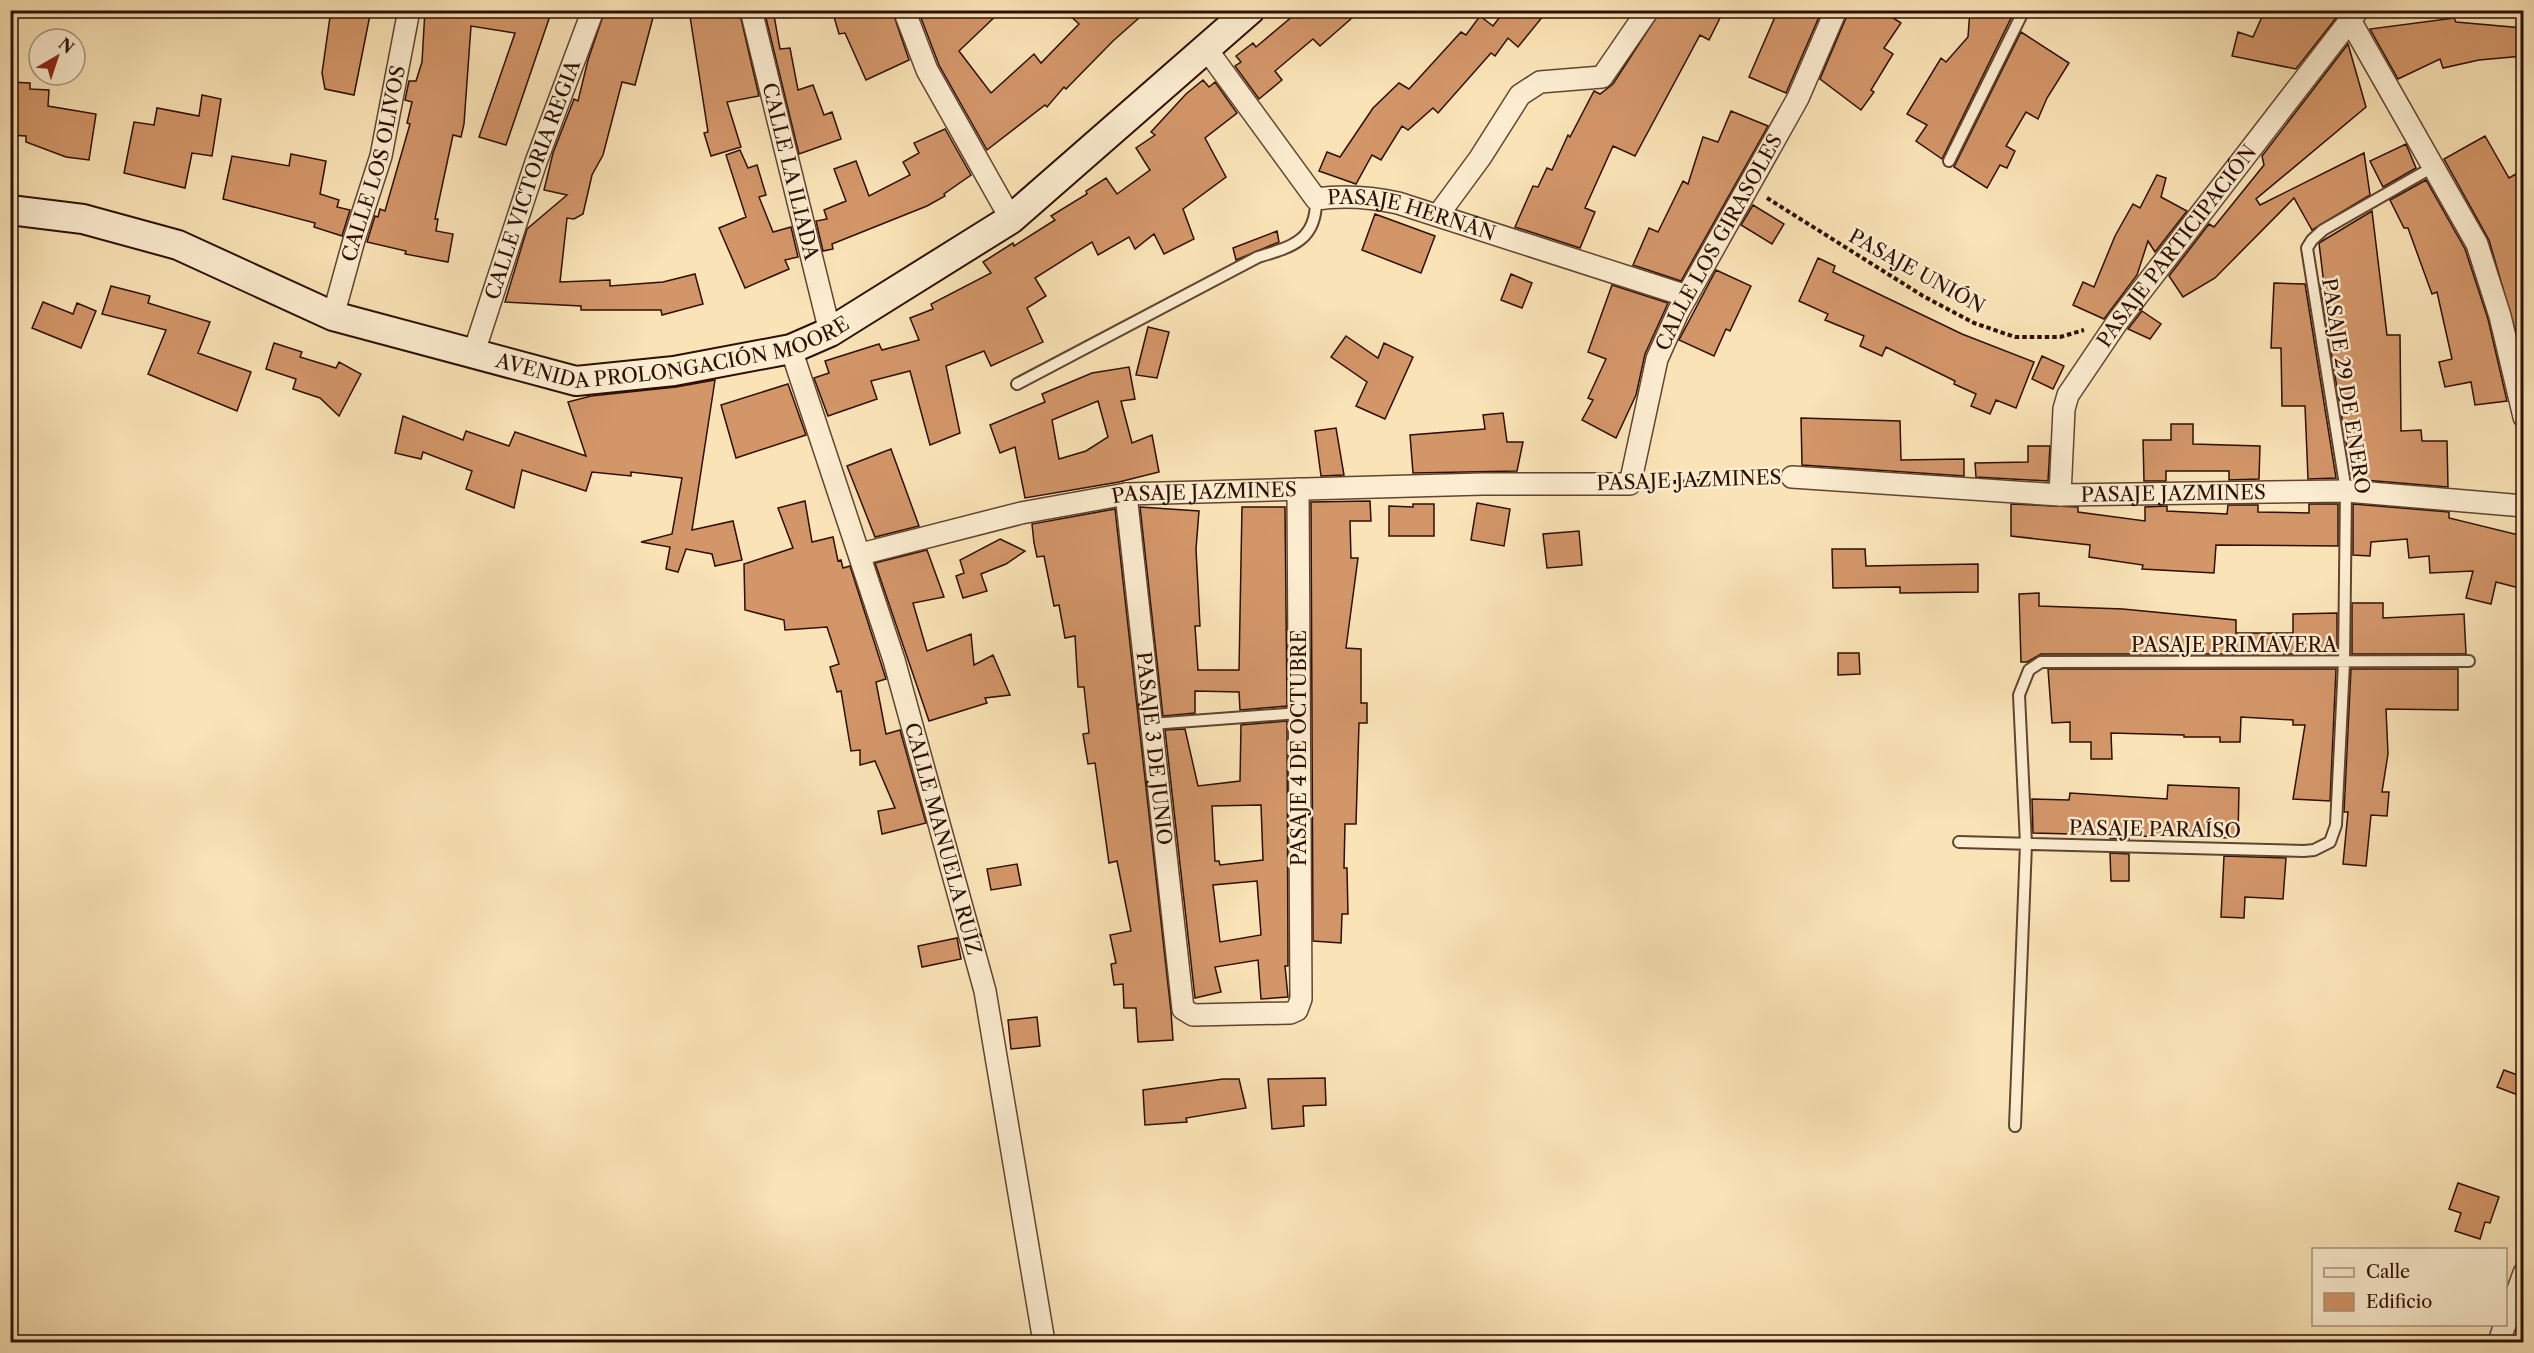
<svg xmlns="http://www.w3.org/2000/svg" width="2534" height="1353" font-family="'Libre Caslon Text',serif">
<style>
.building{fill:#d39669;stroke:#2d0f03;stroke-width:1.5;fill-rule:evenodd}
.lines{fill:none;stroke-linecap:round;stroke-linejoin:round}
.lane-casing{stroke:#604430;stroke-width:14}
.street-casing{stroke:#604430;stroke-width:24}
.secondary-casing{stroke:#2d0f03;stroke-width:32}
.path{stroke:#2d0f03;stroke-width:4;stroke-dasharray:4.5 3;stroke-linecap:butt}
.lane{stroke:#fcedd0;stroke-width:10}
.street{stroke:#fcedd0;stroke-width:21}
.secondary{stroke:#fcedd0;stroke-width:28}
.labels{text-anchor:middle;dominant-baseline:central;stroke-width:5;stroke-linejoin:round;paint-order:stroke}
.street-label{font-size:20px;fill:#2d0f03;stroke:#fcedd0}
</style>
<rect width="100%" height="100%" fill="#fae4b7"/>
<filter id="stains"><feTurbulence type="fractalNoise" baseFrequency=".00333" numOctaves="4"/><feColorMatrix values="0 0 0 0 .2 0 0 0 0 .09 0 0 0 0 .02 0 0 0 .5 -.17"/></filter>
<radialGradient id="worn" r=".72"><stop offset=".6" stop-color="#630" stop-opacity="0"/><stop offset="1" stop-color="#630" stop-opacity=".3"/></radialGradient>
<!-- building -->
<path class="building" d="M 331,10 L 371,10 L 354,95 L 325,89 L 322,73 Z
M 425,10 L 552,10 L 506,145 L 479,137 L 515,33 L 471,26 L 464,124 L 461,137 L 453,135 L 435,219 L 438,219 L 436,231 L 453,234 L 448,262 L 405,254 L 406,251 L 367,242 L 375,216 L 378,217 L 380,209 L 385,211 L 410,124 L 407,123 L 412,102 L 405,100 L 409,81 L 416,81 L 422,62 Z
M 605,10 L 655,10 L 635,85 L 622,82 L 603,155 L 592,175 L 583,214 L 574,219 L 567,218 L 560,282 L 610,280 L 610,286 L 663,282 L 695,274 L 703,304 L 662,315 L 661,310 L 581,310 L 581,306 L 505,302 L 527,229 L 567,195 L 544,190 L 553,153 L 574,99 L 578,101 L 588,60 Z
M 689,10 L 739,10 L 759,96 L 727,102 L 741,147 L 711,156 L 704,133 L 708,132 Z
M 764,10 L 773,10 L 780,49 L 790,48 L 798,90 L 813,85 L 824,115 L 832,112 L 841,139 L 799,154 Z
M 832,10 L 892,10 L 909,60 L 866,80 L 845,33 L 839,34 Z
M 918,10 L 1002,10 L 959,51 L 991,93 L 1034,54 L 1041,63 L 1079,24 L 1064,10 L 1148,10 L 1113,41 L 1066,89 L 1064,87 L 1047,107 L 1045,105 L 987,150 L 939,65 Z
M 1300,10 L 1361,10 L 1320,46 L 1313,39 L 1275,71 L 1282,80 L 1259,99 L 1235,66 L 1241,62 L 1236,56 L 1253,43 L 1256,47 Z
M 1505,10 L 1548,10 L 1518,47 L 1508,38 L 1495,56 L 1491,53 L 1438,113 L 1433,108 L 1408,130 L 1402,126 L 1381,160 L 1372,155 L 1356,184 L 1319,171 L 1327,152 L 1340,157 L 1373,108 L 1399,83 L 1409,89 L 1461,32 L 1466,35 L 1480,16 L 1493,26 Z
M 1661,10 L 1724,10 L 1709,40 L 1700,35 L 1635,156 L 1613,146 L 1585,208 L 1595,212 L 1580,248 L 1515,227 L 1533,186 L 1538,187 L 1547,168 L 1552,170 L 1568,135 L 1570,137 L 1594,91 L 1600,94 L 1613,84 Z
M 1778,10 L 1822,10 L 1786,93 L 1749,77 Z
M 1853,10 L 1881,10 L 1901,23 L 1884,48 L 1893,54 L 1871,90 L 1874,92 L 1861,110 L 1820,79 L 1846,18 Z
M 1970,10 L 2015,10 L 1942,159 L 1916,141 L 1927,125 L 1907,114 L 1941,58 L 1946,62 L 1968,37 Z
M 2265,10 L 2339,10 L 2340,13 L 2296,69 L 2232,56 L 2238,32 L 2253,37 Z
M 2454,18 L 2456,22 L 2523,28 L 2523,56 L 2479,60 L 2443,68 L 2440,59 L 2398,79 L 2370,29 Z
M 2021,32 L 2069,63 L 2047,98 L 2038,119 L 2026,112 L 2006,146 L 2015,151 L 2007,168 L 2000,165 L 1987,188 L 1954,167 Z
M 2348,44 L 2366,107 L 2256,199 L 2260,205 L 2364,153 L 2370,195 L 2312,230 L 2294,198 L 2215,278 L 2183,297 L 2169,276 L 2209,224 L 2214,227 L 2264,165 L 2262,156 Z
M 1203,80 L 1209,87 L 1215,82 L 1237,113 L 1205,138 L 1226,177 L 1183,209 L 1194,239 L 1164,254 L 1154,234 L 1135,249 L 1129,237 L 1098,255 L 1092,242 L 1035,278 L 1046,296 L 1027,308 L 1043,342 L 991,366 L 984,351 L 946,366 L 960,433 L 930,445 L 910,371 L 871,381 L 877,399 L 828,416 L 814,378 L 829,373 L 825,361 L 879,344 L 882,350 L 919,340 L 910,318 L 933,309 L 931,304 L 991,273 L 983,262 L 1013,243 L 1014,246 L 1055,220 L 1051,216 L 1087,194 L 1086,191 L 1106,178 L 1117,194 L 1150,170 L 1136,148 L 1155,135 L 1151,132 L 1186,94 Z
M 10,82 L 30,83 L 30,89 L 49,90 L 48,106 L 96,114 L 89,160 L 66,157 L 26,142 L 26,136 L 10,135 Z
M 202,95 L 221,99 L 212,156 L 192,153 L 185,188 L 124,173 L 134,122 L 154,125 L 157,108 L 199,116 Z
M 1731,111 L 1768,126 L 1681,281 L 1633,265 L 1649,228 L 1658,232 L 1683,181 L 1688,184 L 1703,137 L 1718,142 Z
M 945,129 L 971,175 L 944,194 L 945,196 L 927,206 L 832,244 L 833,249 L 823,251 L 816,221 L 827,219 L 824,210 L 846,201 L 834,169 L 856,161 L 869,196 L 910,175 L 903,162 L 919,153 L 914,143 Z
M 2485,136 L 2509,178 L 2523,170 L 2523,350 L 2521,351 L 2489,240 L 2444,159 Z
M 2406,144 L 2416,168 L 2383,187 L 2370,161 Z
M 740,150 L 748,168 L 757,165 L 766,195 L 759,197 L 773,232 L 791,227 L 798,257 L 785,260 L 789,269 L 745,288 L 719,228 L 746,217 L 726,155 Z
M 291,154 L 326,161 L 320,194 L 339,200 L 337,207 L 350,210 L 342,236 L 314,227 L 315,223 L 223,199 L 232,156 L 289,166 Z
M 2157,175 L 2166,178 L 2161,197 L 2187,211 L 2155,252 L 2148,241 L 2137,275 L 2104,319 L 2073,305 L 2083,282 L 2094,287 L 2115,236 L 2133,204 L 2140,208 Z
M 2426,180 L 2465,249 L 2488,319 L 2507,401 L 2475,405 L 2471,382 L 2445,387 L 2439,362 L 2452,359 L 2437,292 L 2432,294 L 2408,228 L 2404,228 L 2390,200 Z
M 1753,205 L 1784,224 L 1772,244 L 1741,225 Z
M 2372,211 L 2387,335 L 2400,335 L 2401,431 L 2421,430 L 2422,441 L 2447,441 L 2448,487 L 2352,479 L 2320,285 L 2324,285 L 2319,243 Z
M 1375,214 L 1435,236 L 1421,273 L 1362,250 Z
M 1277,231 L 1279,242 L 1236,260 L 1233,248 Z
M 1818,258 L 1835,266 L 1833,272 L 1962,334 L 2034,362 L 2016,408 L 1996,400 L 1990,414 L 1971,406 L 1976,394 L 1954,384 L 1955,381 L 1886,347 L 1882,356 L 1860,346 L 1864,336 L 1825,320 L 1828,314 L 1799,301 Z
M 1716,270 L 1751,286 L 1730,331 L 1726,329 L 1714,356 L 1679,340 Z
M 1511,274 L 1532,283 L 1522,308 L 1501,300 Z
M 2274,283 L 2305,284 L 2336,478 L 2308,479 L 2305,406 L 2282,406 L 2281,348 L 2271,348 Z
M 1612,285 L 1668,303 L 1645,354 L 1636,395 L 1616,438 L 1582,420 L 1593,400 L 1588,398 L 1606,359 L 1588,352 Z
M 111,286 L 150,296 L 148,303 L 210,322 L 198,353 L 251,372 L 237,411 L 148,374 L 166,330 L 102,314 Z
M 43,302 L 73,314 L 77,303 L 96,311 L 81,348 L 32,328 Z
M 2142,311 L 2161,324 L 2150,339 L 2128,329 Z
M 1148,327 L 1169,332 L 1157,378 L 1136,375 Z
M 1346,336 L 1378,358 L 1384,343 L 1413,357 L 1385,419 L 1356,406 L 1367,382 L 1331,357 Z
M 274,343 L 302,352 L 300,357 L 336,368 L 339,362 L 361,374 L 339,416 L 320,398 L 293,389 L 296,379 L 266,369 Z
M 2042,356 L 2064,366 L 2053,389 L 2032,379 Z
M 1129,367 L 1135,399 L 1121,401 L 1132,443 L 1152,435 L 1159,472 L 1119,482 L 1025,498 L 1015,447 L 1000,453 L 990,425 L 1045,402 L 1042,394 L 1092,373 ZM 1098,401 L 1108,437 L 1086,451 L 1059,459 L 1052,420 Z
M 715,380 L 692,530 L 733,521 L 742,560 L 715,566 L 712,554 L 686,549 L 678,572 L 666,569 L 670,547 L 641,542 L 672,534 L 682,478 L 631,472 L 631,476 L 592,472 L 586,491 L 522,470 L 514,508 L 466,489 L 472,471 L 423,452 L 421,459 L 395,453 L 403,416 L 463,440 L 466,431 L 509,446 L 515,432 L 586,456 L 568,402 L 591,396 L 676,387 Z
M 788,384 L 806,435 L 736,458 L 721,405 Z
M 1503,413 L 1507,442 L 1523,442 L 1517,471 L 1413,473 L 1410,435 L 1485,429 L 1483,415 Z
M 1801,418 L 1900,421 L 1901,460 L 1964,459 L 1964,476 L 1802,465 Z
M 2171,424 L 2193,424 L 2193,444 L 2260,446 L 2259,479 L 2229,480 L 2229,471 L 2166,471 L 2166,481 L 2144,481 L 2143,440 L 2171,440 Z
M 1336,428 L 1344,475 L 1321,476 L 1315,431 Z
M 2028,446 L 2050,446 L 2048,481 L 1976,477 L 1975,463 L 2028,462 Z
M 891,449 L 919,526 L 875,537 L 847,466 Z
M 805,501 L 812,542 L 833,537 L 838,561 L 841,560 L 843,568 L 850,566 L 886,679 L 876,682 L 886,734 L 900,730 L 926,823 L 882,834 L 878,811 L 895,808 L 875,761 L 860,765 L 860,750 L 851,751 L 841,691 L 837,692 L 830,667 L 839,664 L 827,627 L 785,630 L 784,620 L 745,610 L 744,564 L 793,548 L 778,508 Z
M 1370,501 L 1371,521 L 1350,521 L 1351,558 L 1358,558 L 1346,648 L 1361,649 L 1361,703 L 1367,703 L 1367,723 L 1359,723 L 1356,824 L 1345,824 L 1344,868 L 1347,868 L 1348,914 L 1342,914 L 1341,943 L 1313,941 L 1311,502 Z
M 1477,503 L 1510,509 L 1504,546 L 1471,540 Z
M 1413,504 L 1434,504 L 1434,536 L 1389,536 L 1389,506 L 1413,507 Z
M 2011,504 L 2078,507 L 2078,512 L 2145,521 L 2145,507 L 2167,506 L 2167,511 L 2227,514 L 2228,505 L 2258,505 L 2258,512 L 2309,513 L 2309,504 L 2338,504 L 2338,546 L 2216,545 L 2214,573 L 2142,569 L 2143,565 L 2089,557 L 2090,545 L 2011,536 Z
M 2353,504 L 2449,512 L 2449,518 L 2523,536 L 2523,589 L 2496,582 L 2491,604 L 2466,598 L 2473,571 L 2430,573 L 2429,556 L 2409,558 L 2407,539 L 2371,542 L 2370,556 L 2353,555 Z
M 1140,507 L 1199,511 L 1196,549 L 1200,626 L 1195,626 L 1198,670 L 1239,670 L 1242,507 L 1285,507 L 1287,706 L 1240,710 L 1239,692 L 1195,691 L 1195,713 L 1163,716 Z
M 1115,509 L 1171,1012 L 1173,1040 L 1138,1042 L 1136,1008 L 1124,1008 L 1123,984 L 1114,985 L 1111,964 L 1116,963 L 1110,935 L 1131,931 L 1117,861 L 1109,863 L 1095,763 L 1088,764 L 1083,734 L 1089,733 L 1084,687 L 1078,687 L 1075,636 L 1065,638 L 1059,605 L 1054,606 L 1044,556 L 1037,557 L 1034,543 L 1032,524 Z
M 1579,531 L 1582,565 L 1547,568 L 1543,534 Z
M 1000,539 L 1025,551 L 1006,564 L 981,574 L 987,591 L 963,598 L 956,576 L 964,573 L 960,560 Z
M 1832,549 L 1865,549 L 1866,566 L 1978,564 L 1978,592 L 1900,593 L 1900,587 L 1833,588 Z
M 927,550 L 944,597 L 913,603 L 927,651 L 971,634 L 974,665 L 993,655 L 1010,695 L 985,698 L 987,703 L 929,721 L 875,563 Z
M 2039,593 L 2039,606 L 2123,609 L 2236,620 L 2236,633 L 2293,633 L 2293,614 L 2337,613 L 2337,654 L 2041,654 L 2027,662 L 2021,662 L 2019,594 Z
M 2352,603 L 2383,603 L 2383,618 L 2464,614 L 2466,654 L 2352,654 Z
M 1838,653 L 1859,653 L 1860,674 L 1838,675 Z
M 2048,669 L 2336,669 L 2330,801 L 2293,799 L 2305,725 L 2293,725 L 2293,720 L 2241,717 L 2240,742 L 2220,742 L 2220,737 L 2184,737 L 2184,735 L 2111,733 L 2112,759 L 2091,759 L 2091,742 L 2070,742 L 2070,722 L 2052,723 Z
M 2351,669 L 2458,669 L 2458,710 L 2386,709 L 2388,754 L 2382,792 L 2389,792 L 2387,816 L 2371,815 L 2366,866 L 2343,864 L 2348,812 L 2344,812 Z
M 1287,721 L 1288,966 L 1285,966 L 1288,997 L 1261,999 L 1258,960 L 1215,967 L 1221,992 L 1195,998 L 1165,730 L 1185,729 L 1198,786 L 1240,781 L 1241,725 ZM 1261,805 L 1263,860 L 1220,865 L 1219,861 L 1215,861 L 1212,806 ZM 1257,881 L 1261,935 L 1220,942 L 1213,885 Z
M 2168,785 L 2239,788 L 2238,838 L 2129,836 L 2129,839 L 2110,838 L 2110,835 L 2033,833 L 2032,799 L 2069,800 L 2070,793 L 2167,799 Z
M 2110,853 L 2129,854 L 2129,881 L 2111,881 Z
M 2224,856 L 2286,858 L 2283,899 L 2245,897 L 2244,918 L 2221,917 Z
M 1017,864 L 1021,885 L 991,890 L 987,869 Z
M 957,938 L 961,959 L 922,967 L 918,946 Z
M 1037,1017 L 1040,1046 L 1011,1049 L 1008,1020 Z
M 2504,1070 L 2523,1077 L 2523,1097 L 2497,1087 Z
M 1325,1078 L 1326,1105 L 1303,1106 L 1304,1126 L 1272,1129 L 1268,1079 Z
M 1223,1079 L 1239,1079 L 1246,1108 L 1186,1118 L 1187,1122 L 1145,1125 L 1143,1090 Z
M 2458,1183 L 2499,1197 L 2490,1223 L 2485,1222 L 2480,1239 L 2455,1231 L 2461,1213 L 2449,1209 Z"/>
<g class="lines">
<!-- lane casing -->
<g class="lane-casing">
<path id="lane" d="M 1949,161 L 2024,10
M 1017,384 L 1258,257 C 1292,247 1317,240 1316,199
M 1151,724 L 1299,713
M 1959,842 L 2304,851 L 2314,850 L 2330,842 L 2336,825 L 2344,663 L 2346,491 L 2307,248 L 2312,240 L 2323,230 L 2433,167
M 2015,1126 L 2026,844 L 2019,695 L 2029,670 L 2041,662 L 2469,661"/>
</g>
<!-- street casing -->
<g class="street-casing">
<g id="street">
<path id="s1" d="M 751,10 L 830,332"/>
<path d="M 904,10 L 927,70 L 1011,219"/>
<path d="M 2351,22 L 2477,244 L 2500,316 L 2524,417"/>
<path id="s2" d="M 1205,47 L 1316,199 C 1345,195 1370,197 1398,203 L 1687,296"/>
<path d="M 1438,215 L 1480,158 L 1520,95 L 1540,82 L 1602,77 L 1648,10"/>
<path id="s3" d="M 333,316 L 354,240 L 381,156 L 409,10"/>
<path id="s4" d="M 791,349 L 894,660 L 985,991 L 1044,1342"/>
<path id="s5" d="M 474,352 L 536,162 L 593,10"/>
<path id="s6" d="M 1792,477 L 2060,495 L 2346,491 L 2524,506"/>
<path id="s7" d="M 1126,494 L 1183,1009 L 1193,1015 L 1290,1013 L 1297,1010 L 1301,999 L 1298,489"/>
<path id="s8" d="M 2060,495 L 2064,409 L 2068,395 L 2118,321 L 2358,10"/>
<path id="s9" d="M 861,554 L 1021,513 L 1126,494 L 1482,484 L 1630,484 L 1657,359 L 1678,312 L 1798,98 L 1836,10"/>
<path d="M 2506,1323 L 2524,1273"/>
<path d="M 2499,1342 L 2505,1324"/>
</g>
</g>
<!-- secondary casing -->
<g class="secondary-casing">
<g id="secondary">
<path id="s10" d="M 10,210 L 83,219 L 178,245 L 333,316 L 576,381 L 674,371 L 791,349 L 830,332 L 1011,219 L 1250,10"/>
</g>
</g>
<!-- path -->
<path class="path" d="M 1767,198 L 1923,296 L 1974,323 L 2015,337 L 2060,337 L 2084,330
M 1651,483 L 1770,478"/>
<!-- lane -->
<use href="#lane" class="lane"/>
<!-- street -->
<use href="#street" class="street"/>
<!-- secondary -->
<use href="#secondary" class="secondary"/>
</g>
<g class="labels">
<!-- street labels -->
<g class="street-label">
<text stroke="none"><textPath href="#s3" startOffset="158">CALLE LOS OLIVOS</textPath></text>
<text stroke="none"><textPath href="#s1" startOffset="166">CALLE LA ILIADA</textPath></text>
<text stroke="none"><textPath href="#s5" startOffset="182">CALLE VICTORIA REGIA</textPath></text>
<text stroke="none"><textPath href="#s2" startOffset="286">PASAJE HERNÁN</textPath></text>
<text stroke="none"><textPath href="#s9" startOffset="1036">CALLE LOS GIRASOLES</textPath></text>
<text stroke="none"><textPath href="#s8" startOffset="285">PASAJE PARTICIPACIÓN</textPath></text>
<text transform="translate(1917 271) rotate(29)">PASAJE UNIÓN</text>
<text stroke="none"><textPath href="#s10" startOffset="693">AVENIDA PROLONGACIÓN MOORE</textPath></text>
<text transform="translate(2346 386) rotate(81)">PASAJE 29 DE ENERO</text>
<text transform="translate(1689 480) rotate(-2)">PASAJE JAZMINES</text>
<text stroke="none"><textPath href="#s6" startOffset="382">PASAJE JAZMINES</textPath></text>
<text stroke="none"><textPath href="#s9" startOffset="350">PASAJE JAZMINES</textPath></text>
<text x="2234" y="645">PASAJE PRIMAVERA</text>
<text transform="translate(1299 748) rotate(-90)">PASAJE 4 DE OCTUBRE</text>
<text stroke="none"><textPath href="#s7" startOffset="256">PASAJE 3 DE JUNIO</textPath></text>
<text transform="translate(2155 829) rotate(1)">PASAJE PARAÍSO</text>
<text stroke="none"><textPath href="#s4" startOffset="513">CALLE MANUELA RUÍZ</textPath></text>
</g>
</g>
<!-- margin -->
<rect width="2534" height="1353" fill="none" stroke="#fae4b7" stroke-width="36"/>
<rect x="12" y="12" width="2510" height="1329" fill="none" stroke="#2d0f03" stroke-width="3"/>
<rect x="18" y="18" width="2498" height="1317" fill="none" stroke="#2d0f03" stroke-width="1.5"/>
<!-- legend -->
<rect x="2312" y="1248" width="195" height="78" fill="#fcedd0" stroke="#a9947e" stroke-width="1.5"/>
<rect x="2324" y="1268" width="30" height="9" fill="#fcedd0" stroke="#a9947e" stroke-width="1.5"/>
<text x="2366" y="1278" font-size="18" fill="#2d0f03">Calle</text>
<rect x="2324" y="1293" width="30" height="18" fill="#d39669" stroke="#a9947e" stroke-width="1.5"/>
<text x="2366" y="1308" font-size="18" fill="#2d0f03">Edificio</text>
<!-- north arrow -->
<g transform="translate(57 57) rotate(39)"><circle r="28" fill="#fcedd0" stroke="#a9947e" stroke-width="1.5"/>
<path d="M0-4.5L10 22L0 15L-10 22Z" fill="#8f2418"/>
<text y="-9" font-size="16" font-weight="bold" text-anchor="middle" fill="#2d0f03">N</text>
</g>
<rect width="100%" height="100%" filter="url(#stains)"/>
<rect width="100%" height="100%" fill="url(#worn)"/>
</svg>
